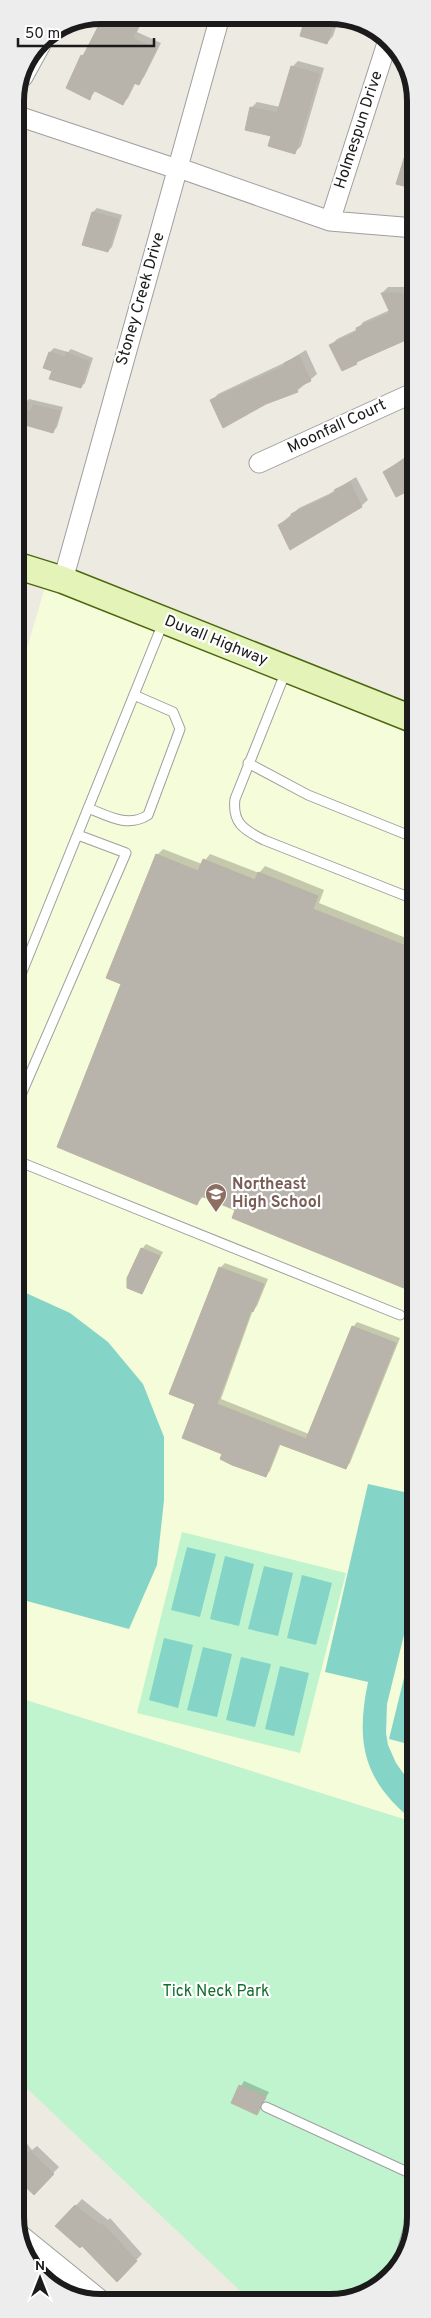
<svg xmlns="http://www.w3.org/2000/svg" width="431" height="2318" font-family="Overpass,sans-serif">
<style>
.education{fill:#f5fcd9}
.park{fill:#bff4ce}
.pitch{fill:#84d5c7}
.shadow{fill:#0003}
.building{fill:#b8b3ab;stroke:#bcb3a4}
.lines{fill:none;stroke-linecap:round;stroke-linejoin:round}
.lane-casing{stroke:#9f9f9f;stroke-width:11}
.street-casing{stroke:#9f9f9f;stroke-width:21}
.secondary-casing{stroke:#4b670d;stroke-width:29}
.lane{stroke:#fff;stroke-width:9}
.street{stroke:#fff;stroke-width:19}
.secondary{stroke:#e4f3b7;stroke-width:26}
.labels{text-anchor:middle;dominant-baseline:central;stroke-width:4.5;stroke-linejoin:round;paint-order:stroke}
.street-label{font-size:16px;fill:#1b1b1b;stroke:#fff}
.education-label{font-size:16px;font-weight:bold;fill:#785e54;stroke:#fff;text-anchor:start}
.park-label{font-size:16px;fill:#136e2d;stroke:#fff}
.rim{fill:none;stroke:#1b1b1b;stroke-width:6}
</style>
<rect width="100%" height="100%" fill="#eceae1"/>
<!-- education -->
<path class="education" d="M 47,580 L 415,729 L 416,1823 L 16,1697 L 15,689 Z"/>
<!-- park -->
<path class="park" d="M 182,1532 L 346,1573 L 300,1753 L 137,1713 Z
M 16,1697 L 416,1823 L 416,2223 L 391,2278 L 341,2302 L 252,2302 L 16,2078 Z"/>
<!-- pitch -->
<path class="pitch" d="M 15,1288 L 70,1313 L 108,1342 L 143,1384 L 164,1437 L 164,1500 L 157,1565 L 129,1629 L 16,1598 Z
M 416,1483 L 416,1586 L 387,1704 L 386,1733 L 388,1745 L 396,1763 L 416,1791 L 416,1823 C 364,1782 355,1745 368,1682 L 325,1672 L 368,1484 L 413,1494 Z
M 187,1547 L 216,1554 L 200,1617 L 171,1610 Z
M 225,1556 L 254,1564 L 239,1626 L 210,1619 Z
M 264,1566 L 293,1573 L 278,1636 L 248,1629 Z
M 302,1575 L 332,1583 L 316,1645 L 287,1638 Z
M 416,1629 L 416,1746 L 389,1739 Z
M 164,1638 L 193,1645 L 178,1708 L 149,1700 Z
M 203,1647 L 232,1654 L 217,1717 L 187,1710 Z
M 241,1657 L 271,1664 L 255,1727 L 226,1720 Z
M 280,1666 L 309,1673 L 294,1736 L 265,1729 Z"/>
<!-- shadow -->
<path class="shadow" d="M 306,18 L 339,18 L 333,36 L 327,43 Z
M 143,20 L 137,32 L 161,43 L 144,77 L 138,83 L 136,82 L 128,98 L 122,104 L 96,90 L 90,98 L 82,56 L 109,21 Z
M 298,61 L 324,68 L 301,146 L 295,152 L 251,108 L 257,102 L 280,107 L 292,67 Z
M 415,127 L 415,188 L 398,183 Z
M 97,208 L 122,215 L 112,247 L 108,251 L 93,212 Z
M 388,287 L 408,287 L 413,299 L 415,298 L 415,332 L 356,363 L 331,345 L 337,339 L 358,329 L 363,322 L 390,310 L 382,293 Z
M 54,348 L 68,352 L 71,349 L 93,358 L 85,383 L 81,387 L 53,370 L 50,352 Z
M 306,350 L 317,374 L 297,391 L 284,397 L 283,395 L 211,401 L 218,394 L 286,362 Z
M 29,399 L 63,407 L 57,427 L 53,432 L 19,422 L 25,403 Z
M 415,450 L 415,488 L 396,496 L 384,472 Z
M 356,477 L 368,500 L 361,506 L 279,525 L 299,508 L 329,494 Z
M 163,849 L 202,864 L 210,854 L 259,873 L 265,866 L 324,890 L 319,903 L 416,942 L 416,1287 L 204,1196 L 197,1203 L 123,984 L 157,855 Z
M 146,1244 L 163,1252 L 142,1292 L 142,1249 Z
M 225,1263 L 268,1279 L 257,1306 L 253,1310 L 221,1399 L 309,1434 L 353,1327 L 357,1322 L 400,1338 L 350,1463 L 345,1468 L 281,1443 L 270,1471 L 265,1476 L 224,1453 L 196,1404 L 220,1268 Z
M 244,2081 L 269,2092 L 257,2113 L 232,2102 Z
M 16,2130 L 32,2150 L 37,2146 L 59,2167 L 34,2193 L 16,2176 Z
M 82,2199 L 108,2220 L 110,2218 L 142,2254 L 117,2280 L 82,2244 L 57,2226 Z"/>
<!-- building -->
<path class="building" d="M 305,18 L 335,18 L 327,44 L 300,36 Z
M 142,20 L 132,38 L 156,49 L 139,85 L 134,83 L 123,105 L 93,90 L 90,100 L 66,88 L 81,55 L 83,56 L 101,21 Z
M 291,66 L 319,74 L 295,154 L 268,146 L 271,136 L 245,130 L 250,107 L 277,113 Z
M 412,133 L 415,134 L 415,189 L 396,184 Z
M 92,212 L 118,219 L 108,252 L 82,245 Z
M 381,293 L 402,293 L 407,304 L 415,300 L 415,336 L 356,362 L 357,364 L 342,371 L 329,345 L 357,332 L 356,328 L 390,313 Z
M 49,352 L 65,357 L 66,352 L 89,362 L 81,388 L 49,379 L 52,371 L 43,368 Z
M 299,356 L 311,381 L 296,388 L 298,392 L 266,404 L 223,428 L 210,400 L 285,366 L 284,363 Z
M 33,405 L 60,411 L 53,433 L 18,423 L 22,409 L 31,412 Z
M 415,453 L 415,484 L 409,487 L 410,490 L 396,497 L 383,472 Z
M 350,482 L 362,507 L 290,550 L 278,525 L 292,517 L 291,514 L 321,500 L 336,492 L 334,490 Z
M 156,854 L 198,871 L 203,859 L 255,880 L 258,872 L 318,896 L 313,909 L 416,950 L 416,1293 L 232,1218 L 235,1210 L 201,1196 L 197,1205 L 57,1147 L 121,984 L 106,978 Z
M 141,1248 L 160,1256 L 142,1294 L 127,1288 L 127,1278 Z
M 219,1267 L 264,1284 L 253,1312 L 251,1311 L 217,1404 L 306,1439 L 352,1326 L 396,1343 L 346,1469 L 279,1444 L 266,1477 L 232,1465 L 220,1459 L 222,1454 L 182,1438 L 195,1404 L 169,1394 Z
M 239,2085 L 266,2097 L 257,2115 L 231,2103 Z
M 16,2145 L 26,2155 L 30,2151 L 54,2174 L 34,2195 L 16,2178 Z
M 75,2205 L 101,2226 L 103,2224 L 137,2261 L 117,2282 L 82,2246 L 80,2248 L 55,2226 Z"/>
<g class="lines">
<!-- lane casing -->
<g class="lane-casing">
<path id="lane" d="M 286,671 L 235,799 C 232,823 244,830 264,840 L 416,900
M 248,763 L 308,795 L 415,838
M 88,808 C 108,816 128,828 148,815 L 180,729 L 173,712 L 134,695
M 15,989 L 163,623
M 15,1109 L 126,853 L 78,835
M 15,1160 L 400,1315
M 266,2107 L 416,2176
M 400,2258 L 416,2202"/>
</g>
<!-- street casing -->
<g class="street-casing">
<path id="street" d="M 23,77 L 45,37
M 15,115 L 177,169
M 179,168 L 330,221 L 415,228
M 330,221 L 388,40
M 259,463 L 415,392
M 63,580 L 219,20
M 18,2233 L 102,2301"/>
</g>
<!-- secondary casing -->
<g class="secondary-casing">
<path id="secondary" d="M 15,565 L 63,580 L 415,720"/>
</g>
<!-- lane -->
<use href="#lane" class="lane"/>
<!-- street -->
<use href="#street" class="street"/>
<!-- secondary -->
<use href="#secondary" class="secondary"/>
</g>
<!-- icons -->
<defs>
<g id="school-pin" transform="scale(1.125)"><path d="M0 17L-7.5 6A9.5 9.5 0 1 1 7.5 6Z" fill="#8d6e63" stroke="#fff"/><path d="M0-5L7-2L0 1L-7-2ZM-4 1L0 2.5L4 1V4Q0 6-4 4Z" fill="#fff"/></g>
</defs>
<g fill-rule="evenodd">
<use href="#school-pin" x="216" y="1194"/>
</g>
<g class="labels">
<!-- street labels -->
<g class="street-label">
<text transform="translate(359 130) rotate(-72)">Holmespun Drive</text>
<text transform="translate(141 299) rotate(-74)">Stoney Creek Drive</text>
<text transform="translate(337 427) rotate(-25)">Moonfall Court</text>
<text transform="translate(216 641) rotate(22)">Duvall Highway</text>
</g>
<!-- education labels -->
<g class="education-label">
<text x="232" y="1185">Northeast<tspan x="232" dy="18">High School</tspan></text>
</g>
<!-- park labels -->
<g class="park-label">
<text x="216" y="1992">Tick Neck Park</text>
</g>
</g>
<!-- crop -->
<path d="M0 0H431V2318H0ZM101 24H330A77 77 0 0 1 407 101V2217A77 77 0 0 1 330 2294H101A77 77 0 0 1 24 2217V101A77 77 0 0 1 101 24Z" fill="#ededed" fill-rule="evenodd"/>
<path class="rim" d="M101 24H330A77 77 0 0 1 407 101V2217A77 77 0 0 1 330 2294H101A77 77 0 0 1 24 2217V101A77 77 0 0 1 101 24Z"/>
<!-- north arrow -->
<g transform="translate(40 2278)" stroke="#ffffff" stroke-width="4" paint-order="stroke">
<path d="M0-4L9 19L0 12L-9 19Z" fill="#1b1b1b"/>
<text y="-8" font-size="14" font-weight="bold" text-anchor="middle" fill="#1b1b1b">N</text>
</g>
<!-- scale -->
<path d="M18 38v8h136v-8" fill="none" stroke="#1b1b1b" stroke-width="2.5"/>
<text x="25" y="38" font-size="15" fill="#1b1b1b" stroke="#ffffff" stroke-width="4" paint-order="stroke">50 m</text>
</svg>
